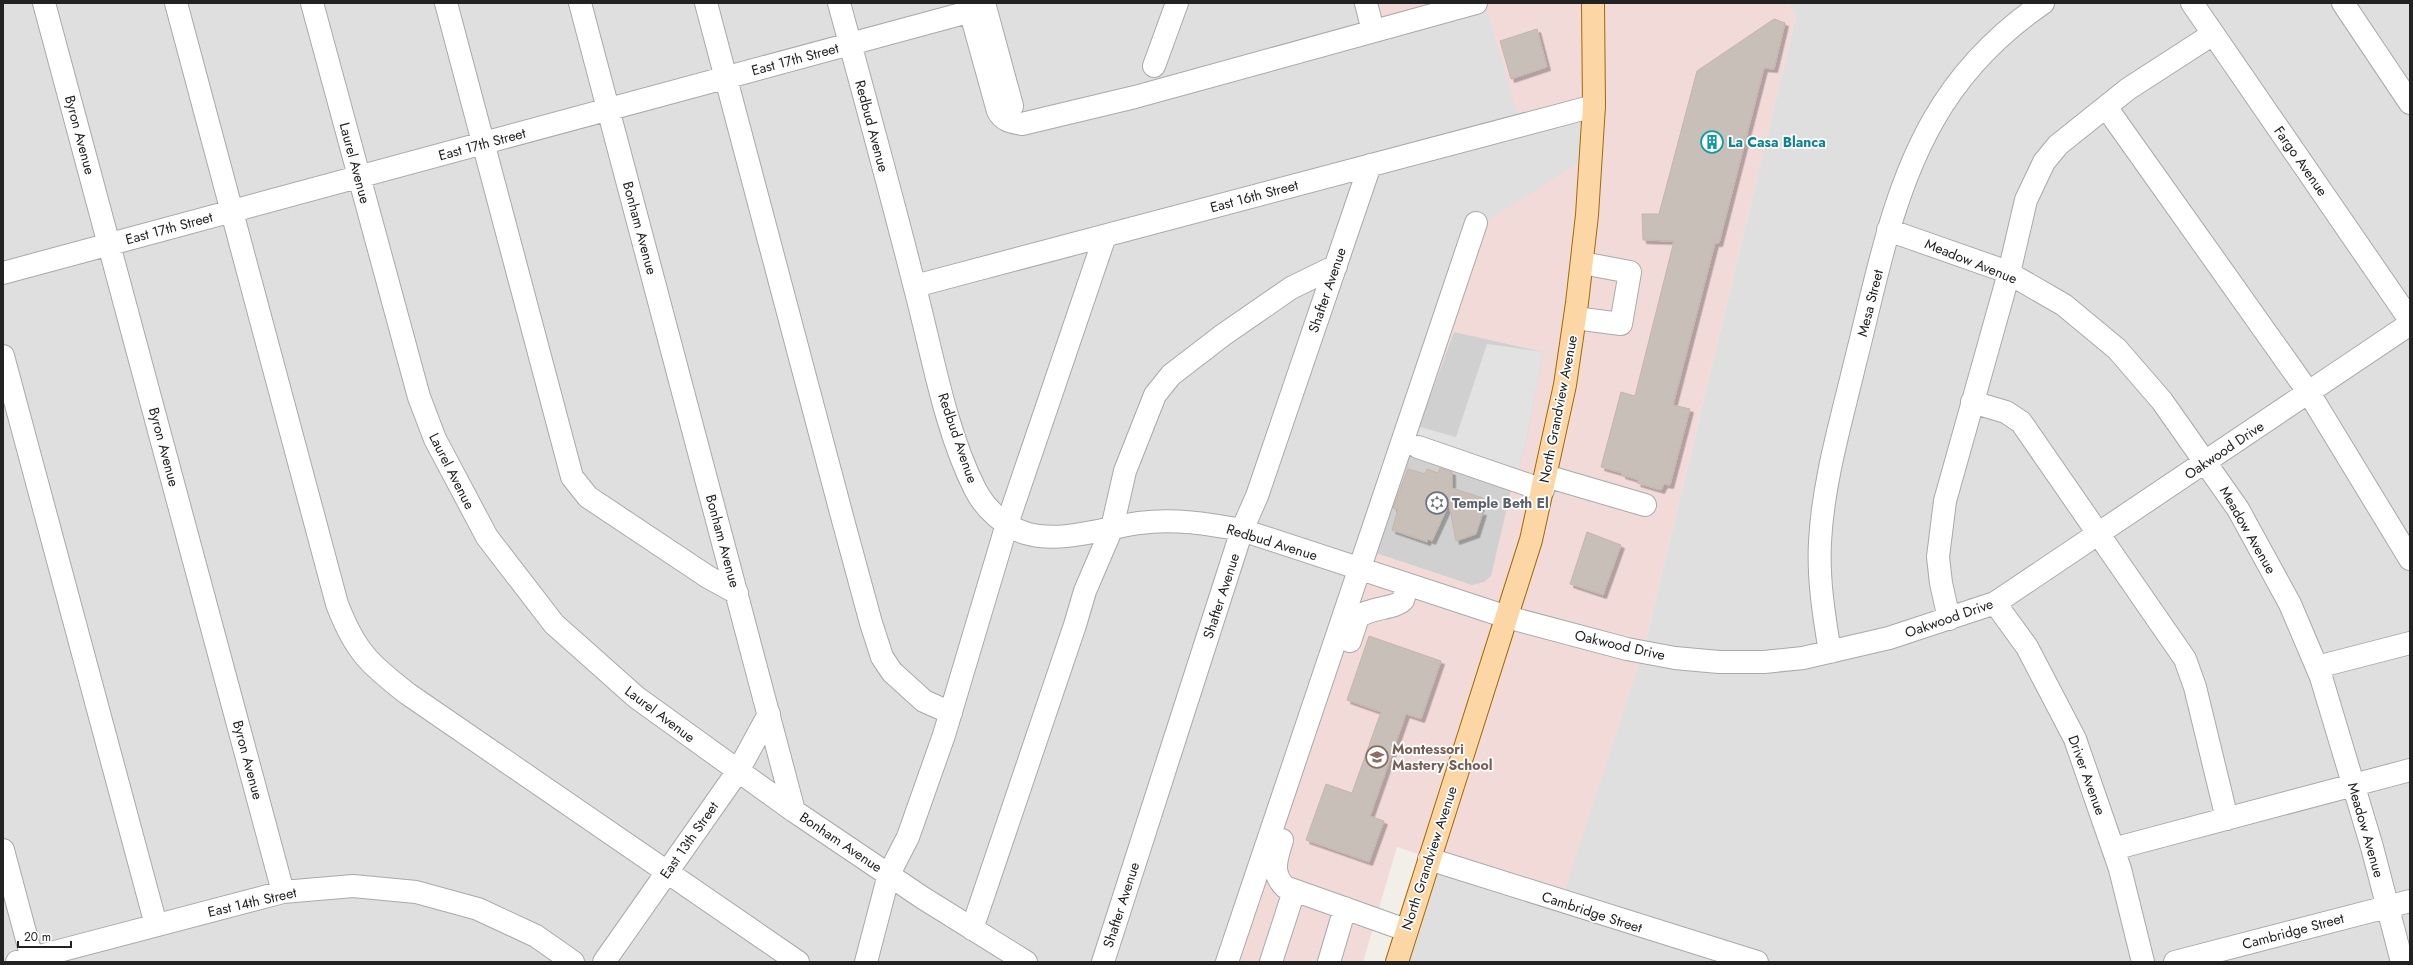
<svg xmlns="http://www.w3.org/2000/svg" width="2413" height="965" font-family="Jost,sans-serif">
<style>
.residential{fill:#e0dfdf}
.commercial{fill:#f2dad9}
.religious{fill:#d0d0d0}
.parking{fill:#e2e2e2}
.building{fill:#c7bfb8;stroke:#c4b6ab;filter:url(#shadow)}
.lines{fill:none;stroke-linecap:round;stroke-linejoin:round}
.minor-casing{stroke:#a9a9a9;stroke-width:24}
.major-casing{stroke:#a06b00;stroke-width:24}
.minor{stroke:#fff;stroke-width:22}
.major{stroke:#fcd6a4;stroke-width:22}
.labels{text-anchor:middle;dominant-baseline:central;stroke-width:3.5;stroke-linejoin:round;paint-order:stroke}
.street-label{font-size:14px;fill:#222;stroke:#fff}
.culture-label{font-size:14px;font-weight:bold;fill:#0d838f;stroke:#fff;text-anchor:start}
.worship-label{font-size:14px;font-weight:bold;fill:#5b616d;stroke:#fff;text-anchor:start}
.education-label{font-size:14px;font-weight:bold;fill:#785e54;stroke:#fff;text-anchor:start}
</style>
<defs>
<filter id="shadow"><feDropShadow dx="3.5" dy="3.5" stdDeviation="0" flood-color="#0004"/></filter>
</defs>
<rect width="100%" height="100%" fill="#f2efe9"/>
<!-- residential -->
<path class="residential" d="M 3,3 L 1485,3 L 1594,106 L 1591,155 L 1234,962 L 3,962 Z
M 1788,3 L 2410,3 L 2410,962 L 1397,962 L 1429,859 L 1643,652 L 1796,16 Z"/>
<!-- commercial -->
<path class="commercial" d="M 1369,3 L 1479,3 L 1376,28 Z
M 1485,3 L 1788,3 L 1796,16 L 1643,652 L 1561,902 L 1397,847 L 1363,962 L 1234,962 L 1481,225 L 1591,155 L 1594,107 L 1521,125 Z"/>
<!-- religious -->
<path class="religious" d="M 1454,332 L 1543,352 L 1526,442 L 1511,490 L 1491,576 L 1484,582 L 1472,585 L 1373,552 Z"/>
<!-- parking -->
<path class="parking" d="M 1487,344 L 1543,352 L 1526,442 L 1511,490 L 1409,455 L 1420,427 L 1456,437 Z"/>
<!-- building -->
<path class="building" d="M 1774,19 L 1785,23 L 1774,69 L 1764,68 L 1719,243 L 1715,243 L 1673,405 L 1690,409 L 1670,485 L 1664,484 L 1661,490 L 1637,483 L 1639,480 L 1622,475 L 1622,473 L 1601,467 L 1621,392 L 1635,396 L 1674,241 L 1643,240 L 1642,214 L 1659,214 L 1697,71 Z
M 1537,29 L 1547,67 L 1511,79 L 1500,41 Z
M 1440,468 L 1452,472 L 1452,488 L 1483,498 L 1479,512 L 1483,512 L 1476,534 L 1456,541 L 1449,504 L 1432,541 L 1428,539 L 1427,542 L 1392,530 L 1398,510 L 1393,508 L 1408,469 L 1425,474 L 1427,469 L 1438,473 Z
M 1587,532 L 1621,545 L 1603,595 L 1570,584 Z
M 1369,636 L 1441,661 L 1421,719 L 1406,714 L 1370,816 L 1384,821 L 1369,862 L 1306,840 L 1326,784 L 1352,793 L 1381,712 L 1347,700 Z"/>
<g class="lines">
<!-- minor casing -->
<g class="minor-casing">
<path id="minor" d="M 44,3 L 283,892
M 176,3 L 337,604 C 355,651 369,664 408,694 L 798,962
M 312,3 L 419,397 L 435,439 L 487,537 L 554,624 L 636,697 L 794,811
M 446,3 L 572,477 L 588,497 L 708,577 L 737,593
M 580,3 L 794,811 L 923,898 L 1026,962
M 706,3 L 843,520 L 871,623 L 882,657 L 892,672 L 924,701 L 951,713
M 839,3 C 865,98 891,193 915,288 C 932,352 945,430 975,489 C 985,509 1004,526 1025,533 C 1061,544 1103,528 1139,523 C 1174,518 1208,524 1242,530 L 1507,617 L 1627,649 L 1675,658 L 1719,662 L 1764,662 L 1803,658 L 1889,638 L 1995,603 L 2410,324
M 968,3 L 998,111 C 1003,121 1012,122 1022,124 L 1135,97 L 1476,3
M 984,3 L 1012,106
M 1366,3 L 1373,31
M 2192,3 L 2410,320
M 2343,3 L 2410,103
M 1154,66 L 1177,3
M 2106,107 L 2309,393 L 2410,559
M 1888,230 L 2005,271 L 2064,305 L 2117,349 L 2162,401 L 2238,509 L 2290,604 L 2321,677 L 2372,847 L 2402,962
M 3,273 L 961,14
M 915,286 L 1594,106
M 1575,318 L 1621,324 L 1630,272 L 1582,263
M 3,356 L 156,925
M 1972,402 L 2006,412 L 2021,422 L 2185,659 L 2195,687 L 2227,819
M 1418,447 L 1543,490
M 1546,476 L 1645,505
M 1995,603 L 2027,647 L 2075,739 L 2120,869 L 2143,962
M 1949,619 L 1941,583 L 1938,557 L 1945,501 L 2009,273 L 2026,200 L 2044,162 L 2058,145 L 2128,89 L 2213,34
M 1350,641 L 1358,617 C 1369,608 1397,608 1403,600 C 1405,596 1405,588 1406,584
M 1830,652 C 1824,616 1818,579 1820,542 C 1823,482 1841,422 1855,363 C 1876,281 1891,194 1934,119 C 1961,72 1998,34 2043,3
M 2317,667 L 2410,643
M 1282,840 C 1277,858 1270,872 1285,887 L 1406,930
M 2113,849 L 2410,770
M 3,850 L 33,962
M 1429,859 L 1757,962
M 972,929 L 1075,625 L 1085,591 L 1112,528 L 1125,471 L 1155,395 L 1171,375 L 1223,335 L 1291,288 L 1336,266
M 17,962 L 283,892 L 353,886 L 416,892 L 478,909 L 536,936 L 573,962
M 604,962 L 738,771 L 769,714
M 866,962 L 889,874 L 908,837 L 944,735 L 1007,524 L 1105,236
M 1103,962 L 1242,530 L 1257,496 L 1370,165
M 1227,962 L 1476,223
M 1271,962 L 1294,891
M 1329,962 L 1345,908
M 2175,962 L 2410,901"/>
</g>
<!-- major casing -->
<g class="major-casing">
<path id="major" d="M 1397,962 L 1531,540 L 1565,385 L 1577,303 L 1587,215 L 1594,106 L 1593,3"/>
</g>
<!-- minor -->
<use href="#minor" class="minor"/>
<!-- major -->
<use href="#major" class="major"/>
</g>
<!-- icons -->
<defs>
<g id="building-ring" transform="scale(1.15)"><circle r="9.5" fill="#fff" stroke="#0f9aa8" stroke-width="1.5"/><path d="M-4-6H4V6H1V3H-1V6H-4ZM-2.5-4.3h1.7v1.8h-1.7ZM.8-4.3h1.7v1.8H.8ZM-2.5-1h1.7V.8h-1.7ZM.8-1h1.7V.8H.8Z" fill="#0f9aa8"/></g>
<g id="synagogue-ring" transform="scale(1.15)"><circle r="9.5" fill="#fff" stroke="#6b7280" stroke-width="1.5"/><path d="M0-6.5L5.6 3.2H-5.6ZM0 6.5L5.6-3.2H-5.6Z" fill="#6b7280"/></g>
<g id="school-ring" transform="scale(1.15)"><circle r="9.5" fill="#fff" stroke="#8d6e63" stroke-width="1.5"/><path d="M0-5L7-2L0 1L-7-2ZM-4 1L0 2.5L4 1V4Q0 6-4 4Z" fill="#8d6e63"/></g>
</defs>
<g fill-rule="evenodd">
<use href="#building-ring" x="1712" y="142"/>
<use href="#synagogue-ring" x="1437" y="503"/>
<use href="#school-ring" x="1377" y="757"/>
</g>
<g class="labels">
<!-- street labels -->
<g class="street-label">
<text transform="translate(795 59) rotate(-15)">East 17th Street</text>
<text transform="translate(872 126) rotate(75)">Redbud Avenue</text>
<text transform="translate(80 135) rotate(75)">Byron Avenue</text>
<text transform="translate(482 144) rotate(-15)">East 17th Street</text>
<text transform="translate(2301 161) rotate(55)">Fargo Avenue</text>
<text transform="translate(355 163) rotate(75)">Laurel Avenue</text>
<text transform="translate(1254 196) rotate(-15)">East 16th Street</text>
<text transform="translate(169 228) rotate(-15)">East 17th Street</text>
<text transform="translate(640 228) rotate(75)">Bonham Avenue</text>
<text transform="translate(1971 261) rotate(22)">Meadow Avenue</text>
<text transform="translate(1327 290) rotate(-71)">Shafter Avenue</text>
<text transform="translate(1870 303) rotate(-76)">Mesa Street</text>
<text transform="translate(1558 409) rotate(-79)">North Grandview Avenue</text>
<text transform="translate(958 438) rotate(71)">Redbud Avenue</text>
<text transform="translate(164 447) rotate(75)">Byron Avenue</text>
<text transform="translate(2224 450) rotate(-34)">Oakwood Drive</text>
<text transform="translate(452 471) rotate(63)">Laurel Avenue</text>
<text transform="translate(2248 530) rotate(60)">Meadow Avenue</text>
<text transform="translate(723 541) rotate(75)">Bonham Avenue</text>
<text transform="translate(1272 542) rotate(17)">Redbud Avenue</text>
<text transform="translate(1221 596) rotate(-72)">Shafter Avenue</text>
<text transform="translate(1949 618) rotate(-19)">Oakwood Drive</text>
<text transform="translate(1620 645) rotate(13)">Oakwood Drive</text>
<text transform="translate(660 714) rotate(37)">Laurel Avenue</text>
<text transform="translate(248 760) rotate(75)">Byron Avenue</text>
<text transform="translate(2087 775) rotate(70)">Driver Avenue</text>
<text transform="translate(2366 830) rotate(74)">Meadow Avenue</text>
<text transform="translate(689 840) rotate(-55)">East 13th Street</text>
<text transform="translate(841 842) rotate(34)">Bonham Avenue</text>
<text transform="translate(1429 858) rotate(-72)">North Grandview Avenue</text>
<text transform="translate(252 902) rotate(-13)">East 14th Street</text>
<text transform="translate(1121 905) rotate(-72)">Shafter Avenue</text>
<text transform="translate(1592 912) rotate(18)">Cambridge Street</text>
<text transform="translate(2293 931) rotate(-15)">Cambridge Street</text>
</g>
<!-- culture labels -->
<g class="culture-label">
<text x="1728" y="142">La Casa Blanca</text>
</g>
<!-- worship labels -->
<g class="worship-label">
<text x="1452" y="503">Temple Beth El</text>
</g>
<!-- education labels -->
<g class="education-label">
<text x="1392" y="749">Montessori<tspan x="1392" dy="16">Mastery School</tspan></text>
</g>
</g>
<!-- border -->
<rect width="2413" height="965" fill="none" stroke="#222222" stroke-width="8"/>
<!-- scale -->
<path d="M18 941v6h53v-6" fill="none" stroke="#222222" stroke-width="2"/>
<text x="24" y="941" font-size="12" fill="#222222" stroke="#ffffff" stroke-width="3" paint-order="stroke">20 m</text>
</svg>
